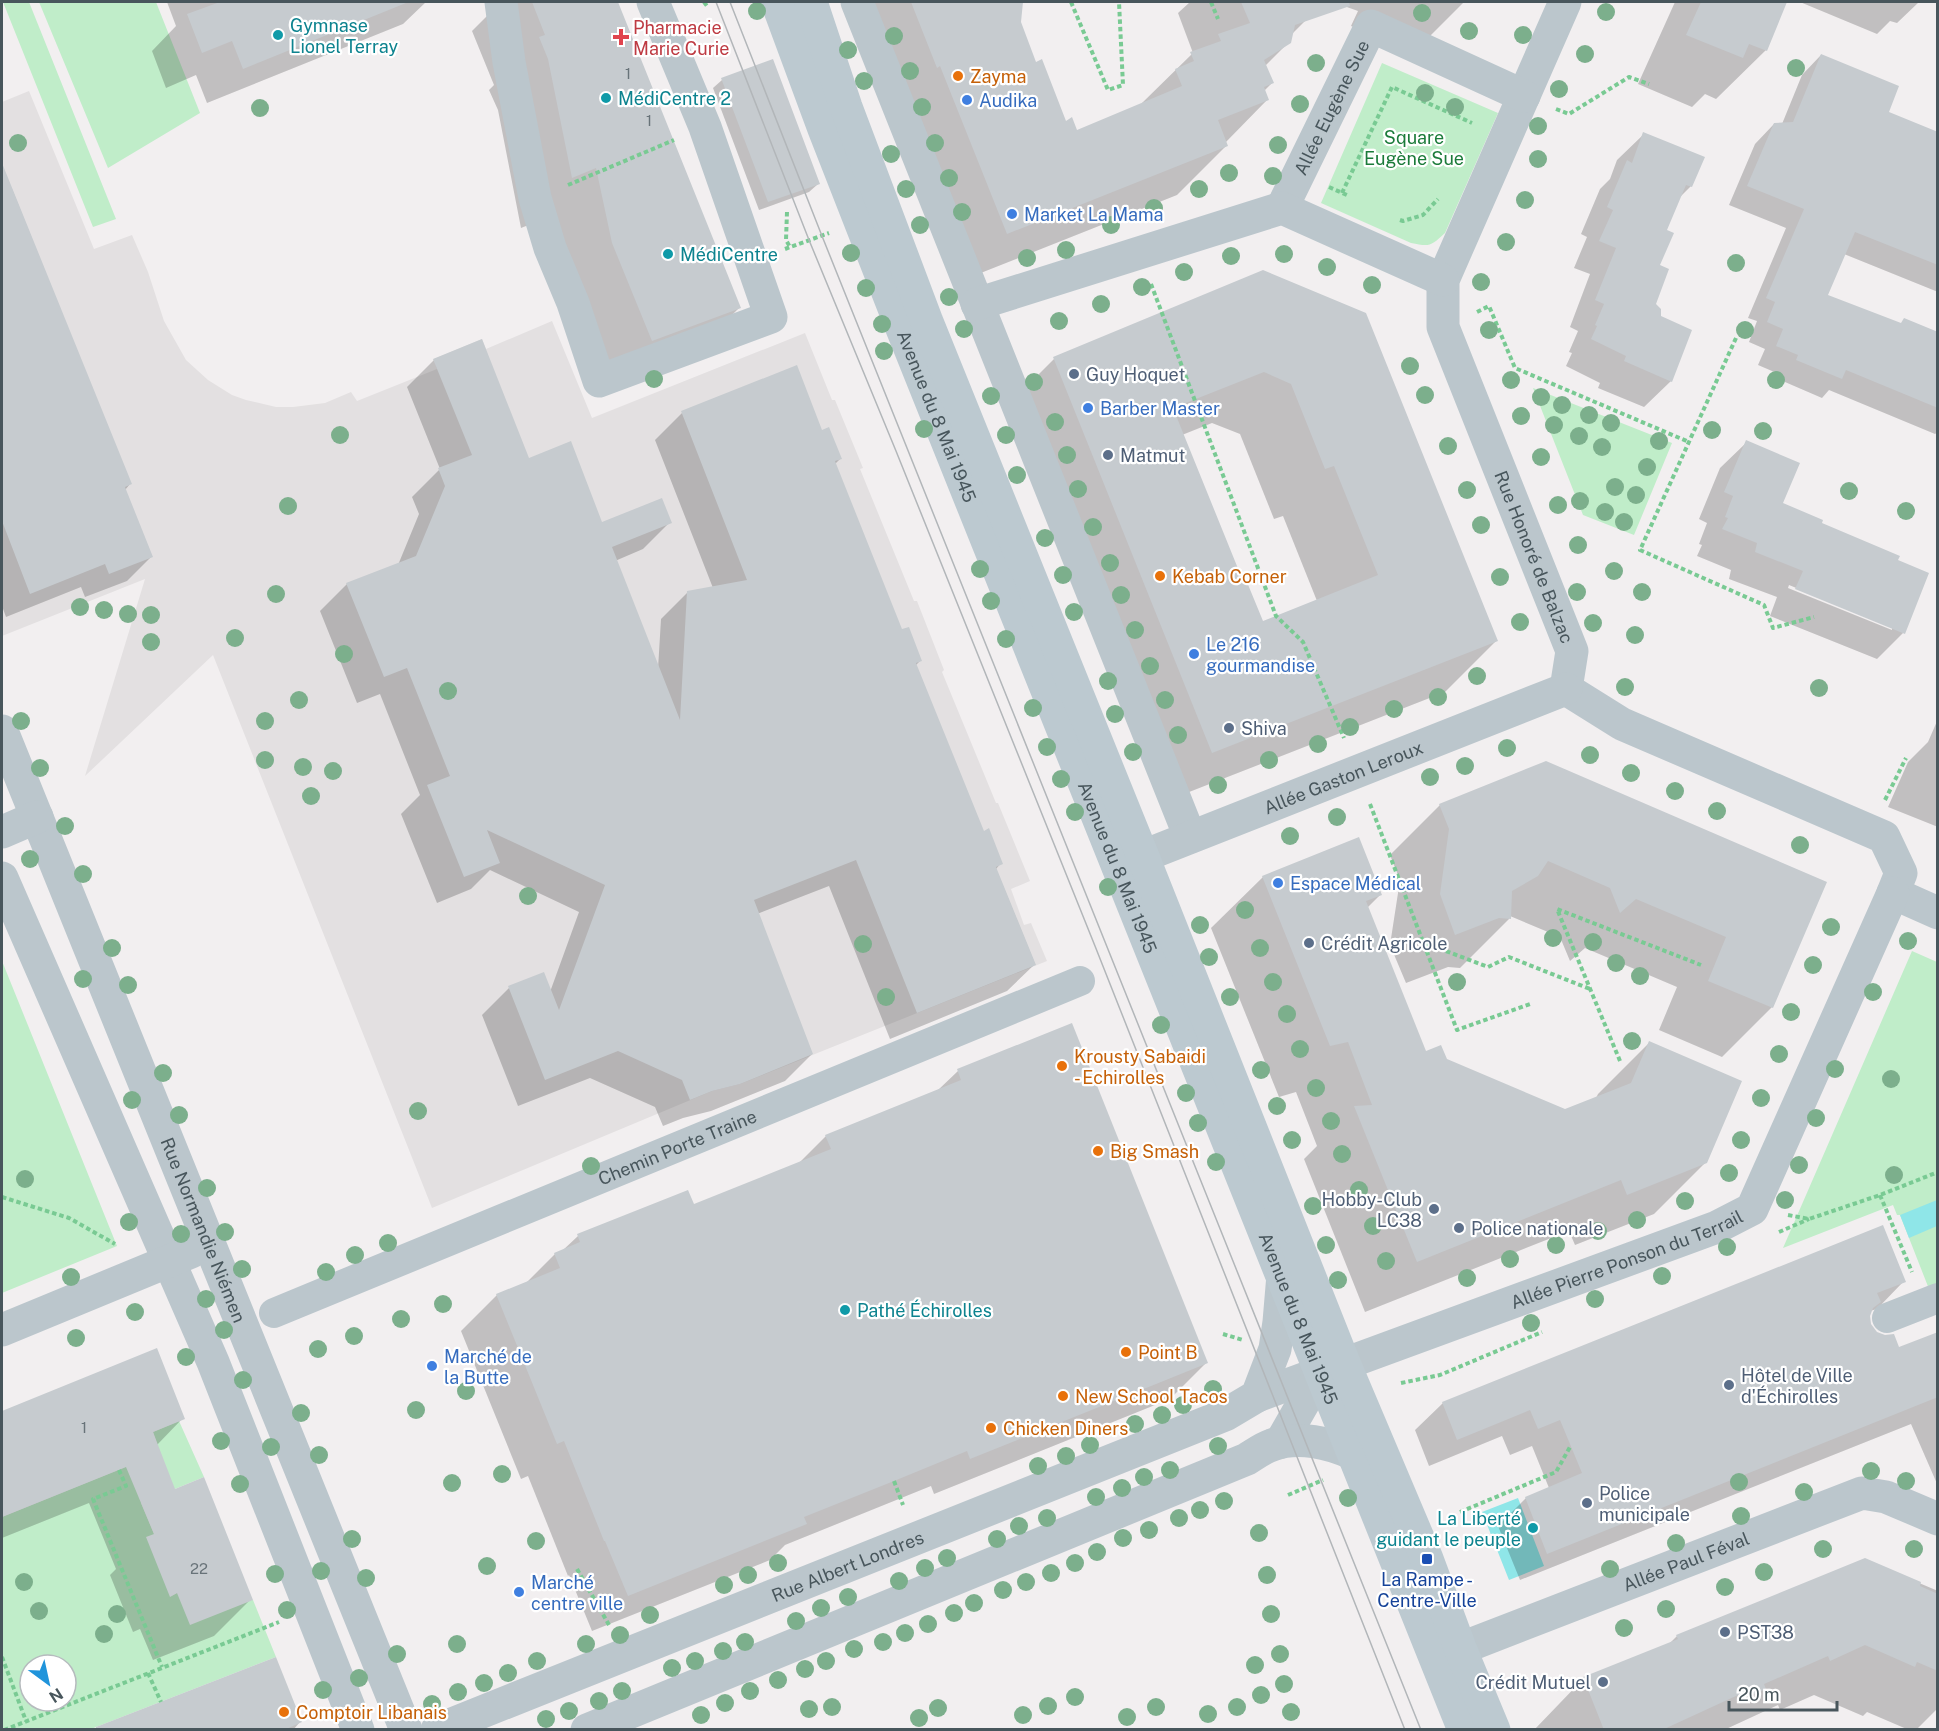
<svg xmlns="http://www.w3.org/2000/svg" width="1939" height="1731" font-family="'Public Sans',sans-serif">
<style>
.education{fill:#e3e0e1}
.green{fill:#c0edc9;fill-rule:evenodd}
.water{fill:#8fe6e8}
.shadow{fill:#0003;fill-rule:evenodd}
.building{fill:#c6cbcf;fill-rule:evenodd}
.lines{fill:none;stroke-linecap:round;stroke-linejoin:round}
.path{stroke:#79ca93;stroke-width:4;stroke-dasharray:4.5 3;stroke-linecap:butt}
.pedestrian{stroke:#bbc6cc;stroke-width:30}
.minor{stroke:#bbc6cc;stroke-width:33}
.secondary{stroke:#bcc9d0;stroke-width:33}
.tram{stroke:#b2b6b9;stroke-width:1.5}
.tree{fill:#7caf8c}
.culture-dot{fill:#0f9aa8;stroke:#fff;stroke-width:2}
.health-dot{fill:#e0444e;stroke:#fff;stroke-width:2}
.food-dot{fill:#e8710a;stroke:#fff;stroke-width:2}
.shop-dot{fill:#3f7fe0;stroke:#fff;stroke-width:2}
.service-dot{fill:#5c6f8a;stroke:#fff;stroke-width:2}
.transit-dot{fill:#1a4fb4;stroke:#fff;stroke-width:2}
.labels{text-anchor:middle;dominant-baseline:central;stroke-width:4.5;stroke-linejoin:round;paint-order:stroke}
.number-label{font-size:15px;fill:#687379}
.culture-label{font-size:18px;fill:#0d838f;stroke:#fff;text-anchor:start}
.health-label{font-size:18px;fill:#be3a42;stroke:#fff;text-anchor:start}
.food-label{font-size:18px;fill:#c56008;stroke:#fff;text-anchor:start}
.shop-label{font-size:18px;fill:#366cbe;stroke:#fff;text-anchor:start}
.street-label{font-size:18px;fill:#48565c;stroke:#fff}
.park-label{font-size:18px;fill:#1b7b3a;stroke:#fff}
.service-label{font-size:18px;fill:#4e5e75;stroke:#fff;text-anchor:start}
.transit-label{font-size:18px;fill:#164399;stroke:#fff}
</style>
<rect width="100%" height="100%" fill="#f2eff0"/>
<!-- education -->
<path class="education" d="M 29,91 L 94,249 L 132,235 L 148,272 L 164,321 L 186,360 L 208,380 L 232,395 L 246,400 L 276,407 L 293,407 L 325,403 L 351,392 L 357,401 L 437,369 L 434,359 L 482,339 L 486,349 L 552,321 L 592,418 L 805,333 L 832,400 L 835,400 L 863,468 L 860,469 L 914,601 L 917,601 L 944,670 L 942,672 L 996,803 L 998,803 L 1030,881 L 1011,889 L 1024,925 L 1031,923 L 1047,961 L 740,1084 L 712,1091 L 432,1208 L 213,655 L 85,776 L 145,579 L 2,636 L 2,102 Z"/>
<!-- green -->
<path class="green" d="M 3,2 L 29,2 L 116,219 L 93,227 Z
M 39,2 L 156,2 L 200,113 L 108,168 Z
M 1382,63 L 1498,113 L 1445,233 C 1431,246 1430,247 1411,243 L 1321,203 Z
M 1533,388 L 1672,443 L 1634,535 L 1583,515 Z
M 1912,951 L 1937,962 L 1937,1286 L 1929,1289 L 1900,1215 L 1897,1215 L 1893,1205 L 1783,1248 Z
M 2,961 L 117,1246 L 2,1293 Z
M 179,1421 L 204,1477 L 141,1503 L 154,1534 L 171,1596 L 177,1593 L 253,1600 L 276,1657 L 91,1729 L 2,1730 L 2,1517 L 160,1453 L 153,1432 ZM 30,1665 L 66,1665 L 66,1701 L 30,1701 Z"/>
<!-- water -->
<path class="water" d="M 1937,1200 L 1937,1226 L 1909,1238 L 1900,1215 Z
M 1518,1498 L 1544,1566 L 1509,1580 L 1482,1512 Z"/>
<!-- shadow -->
<path class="shadow" d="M 167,2 L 426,2 L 403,24 L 207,103 L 196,75 L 166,88 L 152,51 L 176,26 Z
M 501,2 L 616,2 L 739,308 L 688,359 L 601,391 L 546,218 L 521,228 L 498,110 L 489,90 L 494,85 L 472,31 Z
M 846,2 L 1018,2 L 1020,11 L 1019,22 L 1035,64 L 1065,123 L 1076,132 L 1142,104 L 1142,103 L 1193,53 L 1178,13 L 1190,2 L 1313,2 L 1316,10 L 1291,35 L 1289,42 L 1265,66 L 1272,83 L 1264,91 L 1267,100 L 1225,143 L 1226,146 L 1177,195 L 958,282 Z
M 1346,2 L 1464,2 L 1414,52 L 1351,26 L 1358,11 L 1344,6 Z
M 1675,2 L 1786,2 L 1766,50 L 1716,99 L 1705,94 L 1692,107 L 1638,84 Z
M 1800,2 L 1919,2 L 1897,23 L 1890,21 L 1877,34 Z
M 1821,55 L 1887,113 L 1938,134 L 1938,292 L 1844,254 L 1826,296 L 1900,324 L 1938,333 L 1938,432 L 1935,434 L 1829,390 L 1822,398 L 1778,379 L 1779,374 L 1758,365 L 1765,349 L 1749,342 L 1757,321 L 1748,318 L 1786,228 L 1729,205 L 1755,144 L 1774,124 L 1782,124 L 1802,75 Z
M 772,61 L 818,184 L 809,192 L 759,210 L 713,88 L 722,80 Z
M 1644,134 L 1691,186 L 1680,197 L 1665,231 L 1658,266 L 1654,305 L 1671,381 L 1644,407 L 1598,388 L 1600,383 L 1566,366 L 1572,353 L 1569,352 L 1578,331 L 1570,327 L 1590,274 L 1574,268 L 1587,237 L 1581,234 L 1600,189 L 1610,179 L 1617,160 Z
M 12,189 L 130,484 L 125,490 L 151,557 L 127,581 L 85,597 L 81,587 L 6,617 L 2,606 L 2,193 Z
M 1263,271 L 1496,641 L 1445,692 L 1161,803 L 1003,410 L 1054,359 ZM 1212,423 L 1240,434 L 1274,519 L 1283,516 L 1317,601 L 1262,623 L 1238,573 L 1182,435 Z
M 434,360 L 528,459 L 601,524 L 670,522 L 643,549 L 615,561 L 658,669 L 661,619 L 688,592 L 713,588 L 655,440 L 682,413 L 821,432 L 841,458 L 835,464 L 901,631 L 920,661 L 916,665 L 983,833 L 1001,863 L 996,869 L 1035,964 L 1007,991 L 890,1039 L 829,886 L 757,914 L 812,1054 L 785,1081 L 711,1111 L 683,1118 L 663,1126 L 655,1107 L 590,1078 L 518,1106 L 482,1015 L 509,988 L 550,992 L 579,912 L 490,870 L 471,889 L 437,903 L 401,814 L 420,795 L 380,694 L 357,703 L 320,611 L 347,584 L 398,565 L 419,514 L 412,497 L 440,469 L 407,387 Z
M 1747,442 L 1781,504 L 1896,561 L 1903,633 L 1877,659 L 1770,616 L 1777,597 L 1729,579 L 1731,570 L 1697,556 L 1702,545 L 1699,544 L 1707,523 L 1699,519 L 1720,468 ZM 1789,585 L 1892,627 L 1892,630 L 1788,588 Z
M 1938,719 L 1938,827 L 1888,807 L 1908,762 L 1928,742 Z
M 1440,805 L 1825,882 L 1772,1007 L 1722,1057 L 1659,1030 L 1677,987 L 1585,948 L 1570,961 L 1560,937 L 1510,916 L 1509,919 L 1460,968 L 1448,967 L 1406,983 L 1390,945 L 1400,880 L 1390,855 Z
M 1263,877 L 1380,895 L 1367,908 L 1425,1053 L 1446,1060 L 1565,1111 L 1596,1098 L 1598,1094 L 1649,1043 L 1706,1162 L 1654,1214 L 1575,1245 L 1569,1231 L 1365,1312 L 1304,1159 L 1317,1146 L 1296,1092 L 1279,1097 L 1211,928 Z
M 958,1071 L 1206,1363 L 1170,1399 L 934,1494 L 931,1486 L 785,1545 L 770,1560 L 592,1631 L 569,1575 L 568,1576 L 528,1476 L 521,1479 L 461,1331 L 497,1295 L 525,1284 L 555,1254 L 562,1251 L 578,1236 L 693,1206 L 798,1164 L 826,1136 L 937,1091 Z
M 1904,1281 L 1877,1309 L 1870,1311 L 1869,1324 L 1876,1333 L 1899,1349 L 1938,1333 L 1938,1486 L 1911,1424 L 1520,1580 L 1498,1526 L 1526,1498 L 1549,1488 L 1532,1446 L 1510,1455 L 1502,1436 L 1429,1466 L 1415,1430 L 1443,1403 Z
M 156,1350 L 183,1418 L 156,1446 L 174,1491 L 251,1599 L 214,1636 L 153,1660 L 140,1629 L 133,1632 L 110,1575 L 116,1569 L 89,1503 L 2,1538 L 2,1412 Z
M 1865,1560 L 1938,1591 L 1938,1708 L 1916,1730 L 1909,1730 L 1867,1712 L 1863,1716 L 1814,1695 L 1780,1710 L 1778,1705 L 1724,1730 L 1534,1730 L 1584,1678 L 1669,1644 L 1677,1636 Z
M 275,1659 L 300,1722 L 293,1730 L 94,1730 Z"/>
<!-- building -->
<path class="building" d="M 220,2 L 406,2 L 406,3 L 243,69 L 232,41 L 202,53 L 187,14 Z
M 532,2 L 618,2 L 741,308 L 652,341 L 612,243 L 596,168 L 572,178 L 548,59 L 539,37 L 545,35 Z
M 911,2 L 1023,2 L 1021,22 L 1036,62 L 1042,59 L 1066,121 L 1072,117 L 1077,130 L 1182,86 L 1175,69 L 1194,61 L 1190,52 L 1221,41 L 1218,34 L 1250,23 L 1241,2 L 1349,2 L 1350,6 L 1295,25 L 1291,43 L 1264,60 L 1274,83 L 1264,87 L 1269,100 L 1218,120 L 1228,146 L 1007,234 L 940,66 L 937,68 Z
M 1701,2 L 1787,2 L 1767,51 L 1749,44 L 1743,58 L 1686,35 Z
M 1821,54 L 1899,86 L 1889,112 L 1938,132 L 1938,265 L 1855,232 L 1828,295 L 1901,323 L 1904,318 L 1938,332 L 1938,408 L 1846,370 L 1842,379 L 1796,360 L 1798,355 L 1776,346 L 1783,329 L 1767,322 L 1775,302 L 1766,298 L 1804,209 L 1747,186 L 1774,123 L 1793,122 Z
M 773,59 L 820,184 L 768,202 L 721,78 Z
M 1643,132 L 1705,157 L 1692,187 L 1686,185 L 1667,230 L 1674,233 L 1660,265 L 1669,269 L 1656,304 L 1661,309 L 1661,316 L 1692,330 L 1672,382 L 1624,361 L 1626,356 L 1591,339 L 1597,326 L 1595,325 L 1604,304 L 1595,300 L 1616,248 L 1599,241 L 1613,210 L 1607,207 L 1627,160 L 1632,163 Z
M 2,163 L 132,484 L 125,487 L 153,557 L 109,574 L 105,564 L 30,594 L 2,521 Z
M 1263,270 L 1366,313 L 1498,641 L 1212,753 L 1053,357 ZM 1264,372 L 1291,384 L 1325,469 L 1334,466 L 1378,575 L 1263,621 L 1242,570 L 1239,571 L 1173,408 Z
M 482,339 L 529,458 L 571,441 L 602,522 L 662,498 L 672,523 L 612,547 L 680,720 L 687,591 L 747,580 L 681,411 L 797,365 L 822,430 L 829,427 L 842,459 L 835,461 L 902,629 L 909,627 L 922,661 L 916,663 L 984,831 L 989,828 L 1003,864 L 996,867 L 1036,965 L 917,1013 L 856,860 L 754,900 L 813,1054 L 740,1084 L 712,1091 L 690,1100 L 682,1080 L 618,1051 L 545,1080 L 508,986 L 544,972 L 559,1010 L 605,885 L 487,830 L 500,863 L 464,877 L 427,785 L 450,776 L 407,668 L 384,677 L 346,583 L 416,556 L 445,486 L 438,468 L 472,455 L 433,359 Z
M 1746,440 L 1800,463 L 1783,503 L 1823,520 L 1822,523 L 1900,556 L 1898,560 L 1929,573 L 1905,634 L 1795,589 L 1803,571 L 1755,552 L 1757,543 L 1722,529 L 1728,518 L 1725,517 L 1733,496 L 1724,492 Z
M 1546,761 L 1827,882 L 1773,1008 L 1708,981 L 1726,937 L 1636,899 L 1620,913 L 1610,888 L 1548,861 L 1538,876 L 1512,891 L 1511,919 L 1499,918 L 1455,935 L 1440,894 L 1449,829 L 1439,804 Z
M 1359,837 L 1382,895 L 1366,901 L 1426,1051 L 1441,1045 L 1447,1059 L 1565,1109 L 1631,1083 L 1649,1041 L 1742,1081 L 1707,1163 L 1627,1195 L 1621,1180 L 1417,1262 L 1354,1106 L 1372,1105 L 1348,1042 L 1330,1046 L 1262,876 Z
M 1072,1023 L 1208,1363 L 970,1459 L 967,1451 L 894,1481 L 804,1517 L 807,1524 L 628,1596 L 605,1541 L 604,1541 L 564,1441 L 557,1444 L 496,1294 L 560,1268 L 554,1253 L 580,1242 L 577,1234 L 688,1190 L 694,1204 L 831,1149 L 825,1135 L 961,1080 L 957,1069 Z
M 1883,1225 L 1906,1282 L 1877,1293 L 1881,1302 L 1873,1308 L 1870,1316 L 1871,1324 L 1877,1332 L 1885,1335 L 1894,1334 L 1899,1347 L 1938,1332 L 1938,1397 L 1547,1554 L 1525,1497 L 1582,1473 L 1560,1420 L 1538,1429 L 1530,1410 L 1457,1440 L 1442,1402 Z
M 157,1348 L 185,1419 L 153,1432 L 175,1489 L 204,1477 L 253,1600 L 190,1625 L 177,1593 L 170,1597 L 146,1537 L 154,1534 L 126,1467 L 2,1517 L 2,1411 Z
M 1865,1558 L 1921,1582 L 1920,1586 L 1938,1594 L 1938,1671 L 1917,1662 L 1915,1667 L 1865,1645 L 1830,1661 L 1828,1656 L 1764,1684 L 1766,1689 L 1740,1700 L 1738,1695 L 1662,1730 L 1604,1730 L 1583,1677 L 1678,1639 L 1676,1635 Z
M 276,1657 L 302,1722 L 284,1730 L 96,1730 L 96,1727 Z"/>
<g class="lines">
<!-- path -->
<path class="path" d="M 704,2 L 707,6
M 1071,2 L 1108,90 L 1123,85 L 1119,2
M 1211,2 L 1218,19
M 1556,109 L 1569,114 L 1629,77 L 1649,84
M 568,185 L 674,140
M 1329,187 L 1349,196
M 1342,193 L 1392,87 L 1472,123
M 787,212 L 786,240 L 790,247
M 1400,220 L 1403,221 L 1423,215 L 1438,199
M 785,249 L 829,233
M 1151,284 L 1276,616 L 1303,642 L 1344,738
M 1477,312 L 1489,306 L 1515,368 L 1689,442
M 1736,338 L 1640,550 L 1764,605 L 1773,628 L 1814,617
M 1885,800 L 1906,758
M 1370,804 L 1457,1030 L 1530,1004
M 1425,943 L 1488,967 L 1509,957 L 1590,989
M 1620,1061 L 1557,909 L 1701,965
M 1880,1195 L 1912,1272
M 2,1197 L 69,1218 L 115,1244
M 1788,1215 L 1809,1219 L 1880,1195 L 1938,1172
M 1779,1232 L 1809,1219
M 1223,1334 L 1243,1340
M 1401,1383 L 1440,1375 L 1542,1332
M 119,1470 L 126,1486 L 93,1499 L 162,1667
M 894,1481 L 903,1505
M 1288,1495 L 1323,1480
M 1460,1512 L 1556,1472 L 1570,1447
M 577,1569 L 609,1625
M 2,1657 L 26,1721
M 148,1673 L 161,1702
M 4,1730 L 279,1622"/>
<!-- pedestrian -->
<g class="pedestrian">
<path id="s1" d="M 274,1313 L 1080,981"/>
<path d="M 1887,1318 L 1938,1298"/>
</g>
<!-- minor -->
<g class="minor">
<path d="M 501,2 L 509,62 L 535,198 L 550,248 L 573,303 L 599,381 L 771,317 L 705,127 L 653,2"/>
<path d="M 857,2 L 1190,837"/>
<path id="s2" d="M 1565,2 L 1443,280 L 1443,327 L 1572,651 L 1566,689 L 1622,724 L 1884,837 L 1901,873 L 1893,893 L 1938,913"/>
<path id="s3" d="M 1282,208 L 1371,26 L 1524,96"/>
<path d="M 977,304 L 1282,208 L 1443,280"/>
<path id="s4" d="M 2,731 L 406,1730"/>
<path d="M 2,832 L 37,817"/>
<path id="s5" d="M 1118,866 L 1566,689"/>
<path d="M 2,878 L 213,1362 L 358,1730"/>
<path d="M 2,1330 L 191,1252"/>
<path id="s6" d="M 1257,1396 L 1717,1227 L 1752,1209 L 1893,893"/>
<path d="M 1281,1442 L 1321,1372"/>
<path id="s7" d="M 1436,1658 L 1862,1493 L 1886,1497 L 1938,1519"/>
<path id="s8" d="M 437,1730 L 1225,1415 L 1257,1396 L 1275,1349 L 1279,1322 L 1283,1275"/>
<path d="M 587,1730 L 1247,1459 C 1255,1454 1263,1448 1272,1445 C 1298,1435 1330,1443 1354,1454"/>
</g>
<!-- secondary -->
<g class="secondary">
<path id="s9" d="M 777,2 L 824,129 L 903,331 L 1464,1730"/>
<path d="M 811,2 L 846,107 L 927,322 L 1143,857 L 1344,1363 L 1427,1559 L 1460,1648 L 1494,1730"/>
</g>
<!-- tram -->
<path class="tram" d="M 716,2 L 809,240 L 896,451 L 1095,946 L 1405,1730
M 730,2 L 822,236 L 1421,1730"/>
</g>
<!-- trees -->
<g class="tree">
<circle cx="757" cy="11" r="9"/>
<circle cx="1606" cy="12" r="9"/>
<circle cx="1422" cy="13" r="9"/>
<circle cx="1469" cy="31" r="9"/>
<circle cx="1523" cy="35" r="9"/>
<circle cx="894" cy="36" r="9"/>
<circle cx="848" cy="50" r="9"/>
<circle cx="1585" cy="54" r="9"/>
<circle cx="1316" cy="63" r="9"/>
<circle cx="1796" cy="68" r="9"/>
<circle cx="910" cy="71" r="9"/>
<circle cx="864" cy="81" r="9"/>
<circle cx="1559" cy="89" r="9"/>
<circle cx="1425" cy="93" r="9"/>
<circle cx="1300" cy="104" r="9"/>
<circle cx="922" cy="107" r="9"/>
<circle cx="1455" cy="107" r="9"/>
<circle cx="260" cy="108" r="9"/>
<circle cx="1538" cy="126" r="9"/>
<circle cx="18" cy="143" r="9"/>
<circle cx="935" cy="143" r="9"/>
<circle cx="1278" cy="145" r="9"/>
<circle cx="891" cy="154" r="9"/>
<circle cx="1538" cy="159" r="9"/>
<circle cx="1229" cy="173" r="9"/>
<circle cx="1273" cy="176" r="9"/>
<circle cx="949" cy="178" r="9"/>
<circle cx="906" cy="189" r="9"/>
<circle cx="1199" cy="189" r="9"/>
<circle cx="1525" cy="200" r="9"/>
<circle cx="1154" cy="208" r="9"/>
<circle cx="962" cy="212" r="9"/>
<circle cx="920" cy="225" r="9"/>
<circle cx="1111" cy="225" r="9"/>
<circle cx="1506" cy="242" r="9"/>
<circle cx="1066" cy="250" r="9"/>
<circle cx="851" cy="253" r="9"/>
<circle cx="1284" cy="254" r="9"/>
<circle cx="1231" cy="256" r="9"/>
<circle cx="1027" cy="258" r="9"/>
<circle cx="1736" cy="263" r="9"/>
<circle cx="1327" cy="267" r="9"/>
<circle cx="1184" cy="272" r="9"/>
<circle cx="1481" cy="282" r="9"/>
<circle cx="1372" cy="285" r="9"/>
<circle cx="1142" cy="287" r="9"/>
<circle cx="866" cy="288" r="9"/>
<circle cx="949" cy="297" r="9"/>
<circle cx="1101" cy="304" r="9"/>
<circle cx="1059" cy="321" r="9"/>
<circle cx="882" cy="324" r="9"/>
<circle cx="964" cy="329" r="9"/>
<circle cx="1489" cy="330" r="9"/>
<circle cx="1745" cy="330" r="9"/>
<circle cx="884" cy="351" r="9"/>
<circle cx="1410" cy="366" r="9"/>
<circle cx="654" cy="379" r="9"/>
<circle cx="1511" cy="380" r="9"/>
<circle cx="1776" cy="380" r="9"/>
<circle cx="1034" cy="382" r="9"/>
<circle cx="1425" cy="395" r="9"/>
<circle cx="991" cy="396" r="9"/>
<circle cx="1541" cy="397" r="9"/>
<circle cx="1562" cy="405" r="9"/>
<circle cx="1589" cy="415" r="9"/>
<circle cx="1521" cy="416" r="9"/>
<circle cx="1055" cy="422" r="9"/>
<circle cx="1611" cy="423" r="9"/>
<circle cx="1554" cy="425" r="9"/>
<circle cx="924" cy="429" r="9"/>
<circle cx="1712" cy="430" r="9"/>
<circle cx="1763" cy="431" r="9"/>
<circle cx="340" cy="435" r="9"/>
<circle cx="1006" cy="435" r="9"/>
<circle cx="1579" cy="436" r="9"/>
<circle cx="1659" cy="441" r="9"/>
<circle cx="1448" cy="446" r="9"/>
<circle cx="1602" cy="447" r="9"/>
<circle cx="1067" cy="455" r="9"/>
<circle cx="1541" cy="457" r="9"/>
<circle cx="1647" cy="467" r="9"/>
<circle cx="1017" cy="475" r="9"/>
<circle cx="1615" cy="487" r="9"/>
<circle cx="1078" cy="489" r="9"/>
<circle cx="1467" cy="490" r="9"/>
<circle cx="1849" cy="491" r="9"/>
<circle cx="1636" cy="495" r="9"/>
<circle cx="1580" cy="501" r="9"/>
<circle cx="1558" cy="505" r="9"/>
<circle cx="288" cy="506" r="9"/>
<circle cx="1906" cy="511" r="9"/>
<circle cx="1605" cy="512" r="9"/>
<circle cx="1624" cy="522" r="9"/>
<circle cx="1481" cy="525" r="9"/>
<circle cx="1093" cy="527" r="9"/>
<circle cx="1045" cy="538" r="9"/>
<circle cx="1578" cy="545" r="9"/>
<circle cx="1110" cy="563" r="9"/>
<circle cx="980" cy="569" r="9"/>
<circle cx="1614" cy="571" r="9"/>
<circle cx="1063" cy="575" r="9"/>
<circle cx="1500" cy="577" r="9"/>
<circle cx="1577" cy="592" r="9"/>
<circle cx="1642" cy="592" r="9"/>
<circle cx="276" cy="594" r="9"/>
<circle cx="1121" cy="595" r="9"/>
<circle cx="991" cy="601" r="9"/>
<circle cx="80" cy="607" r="9"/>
<circle cx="104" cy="610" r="9"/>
<circle cx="1074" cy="612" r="9"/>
<circle cx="128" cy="614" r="9"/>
<circle cx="151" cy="615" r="9"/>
<circle cx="1520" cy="622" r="9"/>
<circle cx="1593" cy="623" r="9"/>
<circle cx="1135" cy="630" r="9"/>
<circle cx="1635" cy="635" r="9"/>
<circle cx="235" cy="638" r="9"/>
<circle cx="1006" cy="639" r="9"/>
<circle cx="151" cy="642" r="9"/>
<circle cx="344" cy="654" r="9"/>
<circle cx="1150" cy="666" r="9"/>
<circle cx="1477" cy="676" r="9"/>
<circle cx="1108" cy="681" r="9"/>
<circle cx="1625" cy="687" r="9"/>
<circle cx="1819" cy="688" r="9"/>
<circle cx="448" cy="691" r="9"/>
<circle cx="1438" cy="697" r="9"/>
<circle cx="299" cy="700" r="9"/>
<circle cx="1165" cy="700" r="9"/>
<circle cx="1033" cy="708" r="9"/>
<circle cx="1394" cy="709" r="9"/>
<circle cx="1115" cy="714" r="9"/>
<circle cx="21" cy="721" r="9"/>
<circle cx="265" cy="721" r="9"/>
<circle cx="1350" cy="727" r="9"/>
<circle cx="1178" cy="735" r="9"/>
<circle cx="1318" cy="744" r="9"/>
<circle cx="1047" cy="747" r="9"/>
<circle cx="1507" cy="748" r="9"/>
<circle cx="1133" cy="752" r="9"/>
<circle cx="1590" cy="755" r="9"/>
<circle cx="265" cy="760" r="9"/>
<circle cx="1269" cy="760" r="9"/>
<circle cx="1465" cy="766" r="9"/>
<circle cx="303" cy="767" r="9"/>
<circle cx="40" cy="768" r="9"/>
<circle cx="333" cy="771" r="9"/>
<circle cx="1631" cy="773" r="9"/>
<circle cx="1430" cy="777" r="9"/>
<circle cx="1061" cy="779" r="9"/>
<circle cx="1218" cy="785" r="9"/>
<circle cx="1675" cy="791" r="9"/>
<circle cx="311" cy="796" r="9"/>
<circle cx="1717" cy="811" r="9"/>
<circle cx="1075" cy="812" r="9"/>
<circle cx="1337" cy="817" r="9"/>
<circle cx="65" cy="826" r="9"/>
<circle cx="1290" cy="836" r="9"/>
<circle cx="1800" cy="845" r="9"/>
<circle cx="30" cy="859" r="9"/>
<circle cx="83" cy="874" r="9"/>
<circle cx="1108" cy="887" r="9"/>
<circle cx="528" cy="896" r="9"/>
<circle cx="1245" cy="910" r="9"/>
<circle cx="1200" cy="925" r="9"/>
<circle cx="1831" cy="927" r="9"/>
<circle cx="1553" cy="938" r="9"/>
<circle cx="1908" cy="941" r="9"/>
<circle cx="1593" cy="942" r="9"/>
<circle cx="863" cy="944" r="9"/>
<circle cx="112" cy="948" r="9"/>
<circle cx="1260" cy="948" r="9"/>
<circle cx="1209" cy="957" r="9"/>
<circle cx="1616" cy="963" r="9"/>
<circle cx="1813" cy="965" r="9"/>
<circle cx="1640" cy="976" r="9"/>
<circle cx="83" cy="979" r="9"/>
<circle cx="1273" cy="982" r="9"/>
<circle cx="1457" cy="982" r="9"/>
<circle cx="128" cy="985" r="9"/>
<circle cx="1873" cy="992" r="9"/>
<circle cx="886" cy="997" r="9"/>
<circle cx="1230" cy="997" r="9"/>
<circle cx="1791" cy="1012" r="9"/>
<circle cx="1287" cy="1014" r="9"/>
<circle cx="1161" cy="1025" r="9"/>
<circle cx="1632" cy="1041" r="9"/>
<circle cx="1300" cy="1049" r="9"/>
<circle cx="1779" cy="1054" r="9"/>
<circle cx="1835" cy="1069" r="9"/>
<circle cx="1261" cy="1070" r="9"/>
<circle cx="163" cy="1073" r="9"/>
<circle cx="1891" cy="1079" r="9"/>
<circle cx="1316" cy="1088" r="9"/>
<circle cx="1186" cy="1093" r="9"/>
<circle cx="1761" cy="1098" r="9"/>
<circle cx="132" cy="1100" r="9"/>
<circle cx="1277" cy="1106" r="9"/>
<circle cx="418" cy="1111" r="9"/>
<circle cx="179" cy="1115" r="9"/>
<circle cx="1816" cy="1118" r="9"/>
<circle cx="1331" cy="1121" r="9"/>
<circle cx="1198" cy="1123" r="9"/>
<circle cx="1292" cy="1140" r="9"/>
<circle cx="1741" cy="1140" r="9"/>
<circle cx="1342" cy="1154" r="9"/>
<circle cx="1216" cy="1162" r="9"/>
<circle cx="1799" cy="1165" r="9"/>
<circle cx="591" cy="1166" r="9"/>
<circle cx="1729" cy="1173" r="9"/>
<circle cx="1894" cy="1175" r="9"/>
<circle cx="25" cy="1179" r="9"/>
<circle cx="207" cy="1188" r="9"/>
<circle cx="1359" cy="1190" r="9"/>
<circle cx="1785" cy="1200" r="9"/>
<circle cx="1685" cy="1201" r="9"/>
<circle cx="1313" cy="1206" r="9"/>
<circle cx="1637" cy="1220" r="9"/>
<circle cx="129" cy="1222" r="9"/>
<circle cx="1373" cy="1226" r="9"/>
<circle cx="1598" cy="1231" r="9"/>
<circle cx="225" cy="1232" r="9"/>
<circle cx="181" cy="1234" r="9"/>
<circle cx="388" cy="1243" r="9"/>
<circle cx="1326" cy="1245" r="9"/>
<circle cx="1556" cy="1245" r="9"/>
<circle cx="1727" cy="1247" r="9"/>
<circle cx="355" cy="1255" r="9"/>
<circle cx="1510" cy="1259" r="9"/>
<circle cx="1386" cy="1261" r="9"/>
<circle cx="242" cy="1269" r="9"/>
<circle cx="326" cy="1272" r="9"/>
<circle cx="1662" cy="1276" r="9"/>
<circle cx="71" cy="1277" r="9"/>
<circle cx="1467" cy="1278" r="9"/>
<circle cx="1338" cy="1280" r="9"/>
<circle cx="206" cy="1299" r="9"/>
<circle cx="1595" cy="1299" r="9"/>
<circle cx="443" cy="1304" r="9"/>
<circle cx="135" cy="1312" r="9"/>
<circle cx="401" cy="1319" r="9"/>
<circle cx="1531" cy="1323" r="9"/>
<circle cx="224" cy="1330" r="9"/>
<circle cx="354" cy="1336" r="9"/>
<circle cx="76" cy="1338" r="9"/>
<circle cx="318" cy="1349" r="9"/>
<circle cx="186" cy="1357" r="9"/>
<circle cx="243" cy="1380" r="9"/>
<circle cx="1213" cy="1389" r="9"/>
<circle cx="466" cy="1391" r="9"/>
<circle cx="1183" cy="1405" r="9"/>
<circle cx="416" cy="1410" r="9"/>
<circle cx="301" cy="1413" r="9"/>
<circle cx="1162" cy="1415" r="9"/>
<circle cx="1135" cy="1424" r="9"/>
<circle cx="221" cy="1441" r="9"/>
<circle cx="1090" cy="1445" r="9"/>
<circle cx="1218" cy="1446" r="9"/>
<circle cx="271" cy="1447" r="9"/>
<circle cx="319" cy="1455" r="9"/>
<circle cx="1066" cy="1456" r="9"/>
<circle cx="1038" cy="1466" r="9"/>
<circle cx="1170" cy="1470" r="9"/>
<circle cx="1871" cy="1471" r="9"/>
<circle cx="502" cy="1474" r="9"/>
<circle cx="1144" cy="1477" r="9"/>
<circle cx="1906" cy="1481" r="9"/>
<circle cx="1739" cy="1482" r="9"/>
<circle cx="452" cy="1483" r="9"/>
<circle cx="240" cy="1484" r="9"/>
<circle cx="1122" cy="1488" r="9"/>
<circle cx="1804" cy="1492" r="9"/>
<circle cx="1096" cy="1497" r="9"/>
<circle cx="1348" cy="1498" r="9"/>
<circle cx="1224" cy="1501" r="9"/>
<circle cx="1200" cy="1510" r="9"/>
<circle cx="1741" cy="1516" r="9"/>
<circle cx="1047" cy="1518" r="9"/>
<circle cx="1179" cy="1518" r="9"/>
<circle cx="1019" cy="1526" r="9"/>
<circle cx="1149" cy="1530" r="9"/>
<circle cx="1259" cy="1533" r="9"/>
<circle cx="1123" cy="1538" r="9"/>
<circle cx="352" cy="1539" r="9"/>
<circle cx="997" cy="1539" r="9"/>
<circle cx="536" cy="1541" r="9"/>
<circle cx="1676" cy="1543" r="9"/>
<circle cx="1823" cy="1549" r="9"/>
<circle cx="1914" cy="1549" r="9"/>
<circle cx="1097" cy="1552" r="9"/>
<circle cx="947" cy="1558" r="9"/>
<circle cx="778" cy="1563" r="9"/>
<circle cx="1075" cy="1563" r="9"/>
<circle cx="487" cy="1566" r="9"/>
<circle cx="925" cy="1568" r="9"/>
<circle cx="1610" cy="1569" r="9"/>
<circle cx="321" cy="1571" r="9"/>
<circle cx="1764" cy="1572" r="9"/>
<circle cx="1051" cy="1573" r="9"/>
<circle cx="275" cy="1574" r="9"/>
<circle cx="748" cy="1575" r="9"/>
<circle cx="1267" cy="1575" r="9"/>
<circle cx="366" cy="1578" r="9"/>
<circle cx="899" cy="1581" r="9"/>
<circle cx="24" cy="1582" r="9"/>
<circle cx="1026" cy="1582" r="9"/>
<circle cx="724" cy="1585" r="9"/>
<circle cx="1725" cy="1587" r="9"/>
<circle cx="1003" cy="1590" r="9"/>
<circle cx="848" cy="1597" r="9"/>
<circle cx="974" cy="1603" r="9"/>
<circle cx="821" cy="1608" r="9"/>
<circle cx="1666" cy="1609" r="9"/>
<circle cx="287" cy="1610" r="9"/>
<circle cx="39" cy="1611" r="9"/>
<circle cx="954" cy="1613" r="9"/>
<circle cx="117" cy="1614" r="9"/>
<circle cx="1271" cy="1614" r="9"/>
<circle cx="650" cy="1615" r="9"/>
<circle cx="796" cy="1621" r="9"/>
<circle cx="928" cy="1624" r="9"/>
<circle cx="1624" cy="1628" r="9"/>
<circle cx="905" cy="1633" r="9"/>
<circle cx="104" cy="1634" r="9"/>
<circle cx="620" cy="1635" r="9"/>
<circle cx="745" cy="1642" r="9"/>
<circle cx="883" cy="1642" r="9"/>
<circle cx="457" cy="1644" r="9"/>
<circle cx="586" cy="1644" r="9"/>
<circle cx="854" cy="1649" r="9"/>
<circle cx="723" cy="1651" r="9"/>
<circle cx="397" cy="1654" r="9"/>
<circle cx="1280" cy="1654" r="9"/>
<circle cx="537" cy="1661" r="9"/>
<circle cx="695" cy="1661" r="9"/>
<circle cx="826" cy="1661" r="9"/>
<circle cx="1255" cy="1665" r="9"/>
<circle cx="672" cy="1668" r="9"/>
<circle cx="805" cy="1669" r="9"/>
<circle cx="508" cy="1673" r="9"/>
<circle cx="359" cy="1678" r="9"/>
<circle cx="778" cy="1680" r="9"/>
<circle cx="484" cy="1683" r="9"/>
<circle cx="1284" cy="1684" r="9"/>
<circle cx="323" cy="1690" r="9"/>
<circle cx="622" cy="1691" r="9"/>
<circle cx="750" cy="1691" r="9"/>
<circle cx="458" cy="1692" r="9"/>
<circle cx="1261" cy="1695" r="9"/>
<circle cx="1075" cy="1697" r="9"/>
<circle cx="599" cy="1701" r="9"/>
<circle cx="725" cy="1703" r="9"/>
<circle cx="432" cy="1704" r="9"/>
<circle cx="1048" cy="1706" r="9"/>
<circle cx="832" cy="1707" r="9"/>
<circle cx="1156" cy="1707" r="9"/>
<circle cx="1237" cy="1707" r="9"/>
<circle cx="938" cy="1708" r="9"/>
<circle cx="809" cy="1709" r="9"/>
<circle cx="569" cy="1711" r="9"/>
<circle cx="1291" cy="1712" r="9"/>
<circle cx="1208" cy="1714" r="9"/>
<circle cx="701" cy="1715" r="9"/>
<circle cx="1023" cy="1715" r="9"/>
<circle cx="1127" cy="1717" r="9"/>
<circle cx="919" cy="1718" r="9"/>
<circle cx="546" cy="1719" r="9"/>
</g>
<!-- markers -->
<g class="culture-dot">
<circle cx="278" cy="35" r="6"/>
<circle cx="606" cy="98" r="6"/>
<circle cx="668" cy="254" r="6"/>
<circle cx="845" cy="1310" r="6"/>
<circle cx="1533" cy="1528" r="6"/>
</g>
<path class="health-dot" d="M618 28h6v6h6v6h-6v6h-6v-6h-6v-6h6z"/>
<g class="food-dot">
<circle cx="958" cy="76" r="6"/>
<circle cx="1160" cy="576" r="6"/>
<circle cx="1062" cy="1066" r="6"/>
<circle cx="1098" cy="1151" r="6"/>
<circle cx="1126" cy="1352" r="6"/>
<circle cx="1063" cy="1396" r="6"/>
<circle cx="991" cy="1428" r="6"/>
<circle cx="284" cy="1712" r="6"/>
</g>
<g class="shop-dot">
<circle cx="967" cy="100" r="6"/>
<circle cx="1012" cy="214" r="6"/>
<circle cx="1088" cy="408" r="6"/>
<circle cx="1194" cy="654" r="6"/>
<circle cx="1278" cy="883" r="6"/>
<circle cx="432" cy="1366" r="6"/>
<circle cx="519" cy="1592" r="6"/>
</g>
<g class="service-dot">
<circle cx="1074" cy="374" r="6"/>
<circle cx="1108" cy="455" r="6"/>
<circle cx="1229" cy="728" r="6"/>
<circle cx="1309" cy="943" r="6"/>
<circle cx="1434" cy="1209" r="6"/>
<circle cx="1459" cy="1228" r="6"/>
<circle cx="1729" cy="1385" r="6"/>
<circle cx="1587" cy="1503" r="6"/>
<circle cx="1725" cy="1632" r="6"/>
<circle cx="1603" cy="1682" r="6"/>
</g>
<rect class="transit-dot" x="1421" y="1553" width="12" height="12" rx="3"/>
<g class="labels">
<!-- number labels -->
<g class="number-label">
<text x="628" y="73">1</text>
<text x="649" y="120">1</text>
<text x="84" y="1427">1</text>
<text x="199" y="1568">22</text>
</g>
<!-- culture labels -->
<g class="culture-label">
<text x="290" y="25">Gymnase<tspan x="290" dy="21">Lionel Terray</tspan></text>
<text x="618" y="98">MédiCentre 2</text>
<text x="680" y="254">MédiCentre</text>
<text x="857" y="1310">Pathé Échirolles</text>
<text x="1521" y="1518" text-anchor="end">La Liberté<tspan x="1521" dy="21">guidant le peuple</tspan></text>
</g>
<!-- health labels -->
<g class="health-label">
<text x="633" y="27">Pharmacie<tspan x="633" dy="21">Marie Curie</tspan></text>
</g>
<!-- food labels -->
<g class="food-label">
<text x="970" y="76">Zayma</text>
<text x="1172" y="576">Kebab Corner</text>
<text x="1074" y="1056">Krousty Sabaidi<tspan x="1074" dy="21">- Echirolles</tspan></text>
<text x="1110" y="1151">Big Smash</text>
<text x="1138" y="1352">Point B</text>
<text x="1075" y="1396">New School Tacos</text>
<text x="1003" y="1428">Chicken Diners</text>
<text x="296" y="1712">Comptoir Libanais</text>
</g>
<!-- shop labels -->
<g class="shop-label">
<text x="979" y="100">Audika</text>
<text x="1024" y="214">Market La Mama</text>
<text x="1100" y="408">Barber Master</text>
<text x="1206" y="644">Le 216<tspan x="1206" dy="21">gourmandise</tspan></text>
<text x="1290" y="883">Espace Médical</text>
<text x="444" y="1356">Marché de<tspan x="444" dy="21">la Butte</tspan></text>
<text x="531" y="1582">Marché<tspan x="531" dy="21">centre ville</tspan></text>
</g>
<!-- street labels -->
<g class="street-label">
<text stroke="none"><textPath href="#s3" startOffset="112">Allée Eugène Sue</textPath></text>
<text stroke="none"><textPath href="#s9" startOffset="444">Avenue du 8 Mai 1945</textPath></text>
<text stroke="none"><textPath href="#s2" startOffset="598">Rue Honoré de Balzac</textPath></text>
<text stroke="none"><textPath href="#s5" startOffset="242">Allée Gaston Leroux</textPath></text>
<text stroke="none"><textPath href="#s9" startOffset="930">Avenue du 8 Mai 1945</textPath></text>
<text stroke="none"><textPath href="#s1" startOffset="436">Chemin Porte Traine</textPath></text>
<text stroke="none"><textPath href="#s4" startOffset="538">Rue Normandie Niémen</textPath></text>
<text stroke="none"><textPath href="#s6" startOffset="394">Allée Pierre Ponson du Terrail</textPath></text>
<text stroke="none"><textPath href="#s9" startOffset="1416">Avenue du 8 Mai 1945</textPath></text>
<text stroke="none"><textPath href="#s7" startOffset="268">Allée Paul Féval</textPath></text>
<text stroke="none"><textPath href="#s8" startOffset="442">Rue Albert Londres</textPath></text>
</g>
<!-- park labels -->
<g class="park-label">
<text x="1414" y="137">Square<tspan x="1414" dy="21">Eugène Sue</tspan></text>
</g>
<!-- service labels -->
<g class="service-label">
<text x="1086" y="374">Guy Hoquet</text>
<text x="1120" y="455">Matmut</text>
<text x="1241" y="728">Shiva</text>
<text x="1321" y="943">Crédit Agricole</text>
<text x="1422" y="1199" text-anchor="end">Hobby-Club<tspan x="1422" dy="21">LC38</tspan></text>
<text x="1471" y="1228">Police nationale</text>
<text x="1741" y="1375">Hôtel de Ville<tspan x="1741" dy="21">d'Échirolles</tspan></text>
<text x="1599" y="1493">Police<tspan x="1599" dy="21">municipale</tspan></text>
<text x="1737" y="1632">PST38</text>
<text x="1591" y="1682" text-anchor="end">Crédit Mutuel</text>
</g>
<!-- transit labels -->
<g class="transit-label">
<text x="1427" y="1579">La Rampe -<tspan x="1427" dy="21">Centre-Ville</tspan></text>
</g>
</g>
<!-- border -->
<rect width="1939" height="1731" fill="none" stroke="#48565c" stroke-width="6"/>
<!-- north arrow -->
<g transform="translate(48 1683) rotate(147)"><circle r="28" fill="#ffffff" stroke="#b6bbbe" stroke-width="1.5"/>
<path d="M0-4.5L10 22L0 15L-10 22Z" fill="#2094db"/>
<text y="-9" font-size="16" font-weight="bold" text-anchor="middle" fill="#48565c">N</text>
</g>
<!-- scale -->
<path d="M1729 1701v9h108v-9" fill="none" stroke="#48565c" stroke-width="3"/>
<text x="1738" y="1701" font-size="18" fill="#48565c" stroke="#ffffff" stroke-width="4.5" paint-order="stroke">20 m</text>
</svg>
